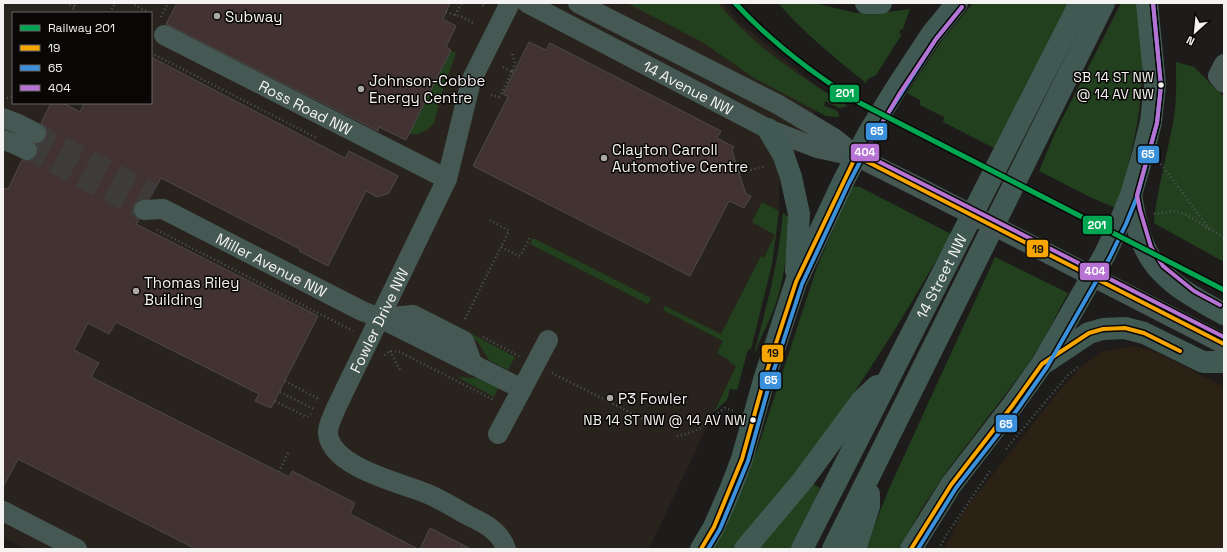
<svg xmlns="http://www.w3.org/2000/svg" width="1227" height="552" font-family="'Space Grotesk',sans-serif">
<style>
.commercial{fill:#2b2115}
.built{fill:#29231d;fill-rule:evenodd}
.green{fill:#22401e}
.building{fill:#423232;stroke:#4b4a49}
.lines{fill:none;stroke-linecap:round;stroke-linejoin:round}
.minor-tunnel{stroke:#3e3c3b;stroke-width:20;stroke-dasharray:20 10;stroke-linecap:butt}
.path{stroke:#4d5754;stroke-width:2.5;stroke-dasharray:1 3;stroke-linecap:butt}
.minor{stroke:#465853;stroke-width:20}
.major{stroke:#405953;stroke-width:22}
.minor-bridge{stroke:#465853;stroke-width:20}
.bus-1-casing{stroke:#080706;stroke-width:7}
.bus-2-casing{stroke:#080706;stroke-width:7}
.bus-3-casing{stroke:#080706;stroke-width:7}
.bus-1{stroke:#f7a600;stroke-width:4}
.bus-2{stroke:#3a90db;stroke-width:4}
.bus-3{stroke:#b673d3;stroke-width:4}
.rail-1-casing{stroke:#080706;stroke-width:8}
.rail-1{stroke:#00a651;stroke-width:5}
.poi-dot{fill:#a9a8a6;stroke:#080706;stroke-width:1.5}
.bus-dot{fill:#f4f3f1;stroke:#080706;stroke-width:1.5}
.labels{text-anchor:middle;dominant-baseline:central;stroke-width:3;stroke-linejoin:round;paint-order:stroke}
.bus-label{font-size:14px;fill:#f4f3f1;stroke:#080706;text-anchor:end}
.poi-label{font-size:15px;fill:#f4f3f1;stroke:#080706;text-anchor:start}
.street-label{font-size:15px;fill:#f4f3f1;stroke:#080706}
.line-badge{stroke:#080706;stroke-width:1.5}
.badge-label{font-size:11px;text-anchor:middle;font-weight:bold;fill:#fff}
.pale-badge-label{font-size:11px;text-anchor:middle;font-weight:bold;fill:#111}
</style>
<rect width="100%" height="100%" fill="#1e1c1b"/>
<!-- commercial -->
<path class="commercial" d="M 1134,346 L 1154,351 L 1224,387 L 1224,549 L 944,549 L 965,509 L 1059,391 L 1081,367 L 1101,352 Z"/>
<!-- built -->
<path class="built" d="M 3,3 L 723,3 L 739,22 L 825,93 L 779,185 L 779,211 L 776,238 L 736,365 L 649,549 L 26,549 L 3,537 ZM 13,13 L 151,13 L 151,103 L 13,103 Z"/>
<!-- green -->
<path class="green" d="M 627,3 L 718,3 C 753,46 801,77 848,106 L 839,108 L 825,101 L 824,106 L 836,110 L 839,114 L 839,117 L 826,116 L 754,78 L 704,43 Z
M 778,3 L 814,3 L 856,13 L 880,13 L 910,9 L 903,29 L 901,29 L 899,34 L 902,34 L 876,75 L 868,79 L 866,83 C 835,58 804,33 778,3 Z
M 973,3 L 1070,3 L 994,148 L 943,122 L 944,117 L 920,105 L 920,100 L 907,93 L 943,39 Z
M 1121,3 L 1139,3 C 1140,24 1143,46 1142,67 C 1142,115 1130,163 1116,208 L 1092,198 L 1039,171 L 1055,133 Z
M 451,51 L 456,53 L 442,92 L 434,123 L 428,129 L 418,134 L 409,134 Z
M 1176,62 L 1194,67 L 1224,97 L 1224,262 L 1154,223 C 1157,188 1168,153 1174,117 C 1177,99 1176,80 1176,62 Z
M 852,186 L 860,187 L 951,234 C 889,345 818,454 733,549 L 713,549 L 742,488 L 758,447 L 817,267 Z
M 762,202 L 779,211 L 772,264 L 753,341 L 751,349 L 749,349 L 747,353 L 737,390 L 730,389 L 727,400 L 714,412 L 736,366 L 729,362 L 729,360 L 717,353 L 723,341 L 663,310 L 665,306 L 721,334 L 761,256 L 764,258 L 775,235 L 752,222 Z
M 783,213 L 790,218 C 788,245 785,273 777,300 C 772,317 762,333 756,351 L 755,350 C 767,305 779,260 783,213 Z
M 533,238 L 651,298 L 648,304 L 530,244 Z
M 995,257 L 1068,293 L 1042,342 L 1027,366 L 949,468 L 922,508 L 899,549 L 865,549 L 889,489 Z
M 472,334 L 515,357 L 508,370 L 489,360 L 477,341 L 471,337 Z
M 457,377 L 478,378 L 498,388 L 494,397 Z
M 813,484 L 820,488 L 803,528 L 792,549 L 758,549 Z"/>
<!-- building -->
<path class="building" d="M 177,3 L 450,3 L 443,19 L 456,26 L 446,47 L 451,50 L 406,140 L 379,127 L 378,131 L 166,24 Z
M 529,42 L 546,50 L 550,43 L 721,131 L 717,138 L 734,147 L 732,150 L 739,173 L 746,194 L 751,196 L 744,208 L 729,201 L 690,276 L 473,166 L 508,97 L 503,94 Z
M 151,57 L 345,158 L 349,151 L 398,176 L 389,193 L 377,197 L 366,191 L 328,266 L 299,251 L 300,249 L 161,178 L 150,198 L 138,200 L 134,204 L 133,211 L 135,217 L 139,220 L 136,224 L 318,316 L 271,408 L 255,401 L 259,394 L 116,322 L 109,334 L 88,323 L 74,350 L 99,363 L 91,377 L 289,477 L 292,471 L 355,503 L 350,514 L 418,549 L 196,549 L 18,459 L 3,487 L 3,188 L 8,189 L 22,160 L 28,161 L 34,159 L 37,155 L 38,149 L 37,144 L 43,142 L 46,138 L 47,133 L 46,127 L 41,123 L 51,103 L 63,103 L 80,112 L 84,103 L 151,103 Z
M 430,528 L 471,549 L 420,549 Z"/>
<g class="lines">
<!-- minor-tunnel -->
<path class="minor-tunnel" d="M 36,133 L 153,193
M 27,150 L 144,210"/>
<!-- path -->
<path class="path" d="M 66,3 L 74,7
M 131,3 L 150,13
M 479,3 L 484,6
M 446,12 L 462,17 L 475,24
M 71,13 L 76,3
M 110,13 L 115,3
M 455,15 L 462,3
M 161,17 L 168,3
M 151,53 L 317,138
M 503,67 L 512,72 L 515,63 L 512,53
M 491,95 L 499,97 L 512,72 L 515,73
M 7,98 L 13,96
M 82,103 L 84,104
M 64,104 L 65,103
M 1161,164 L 1211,231
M 739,173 L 766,166
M 1154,214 L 1175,211 L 1187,215 L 1224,238
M 490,220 L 509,231 L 501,247 L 519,256 L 521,255 L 530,237
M 157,230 L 353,331
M 465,319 L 501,247
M 483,337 L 519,356
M 390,351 L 400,370
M 384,355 L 390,351 L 400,352 L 494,400
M 552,373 L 659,427
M 285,381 L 317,398 L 317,402
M 280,392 L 314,409
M 275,401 L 307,417 L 311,414
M 677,436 C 687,434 697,431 705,425 C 712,420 717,413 725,408 L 735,411
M 1006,449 L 1068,375 L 1078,367
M 279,472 L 288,453
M 461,546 L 467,549
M 939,549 L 945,537 L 990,471"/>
<!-- minor -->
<g class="minor">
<path id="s1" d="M 527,3 L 768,129 L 817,148 L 854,156"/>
<path d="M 578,3 L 779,105 L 834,138 L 856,156 L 920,188"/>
<path id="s2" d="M 164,35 L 447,179"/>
<path d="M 1224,64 L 1218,76 L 1224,83"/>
<path d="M 3,118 L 16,123 L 36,133"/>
<path d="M 3,140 L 12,143 L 27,150"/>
<path id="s3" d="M 144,210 L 163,209 L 362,311 L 380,318 L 522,389"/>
<path d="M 1049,254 L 1224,344"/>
<path d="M 380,318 L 413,315 L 464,341 L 473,365"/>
<path d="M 498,434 L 548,340"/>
<path d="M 3,511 L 77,549"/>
<path id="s4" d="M 506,549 C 500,531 484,523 469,516 C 456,509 442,500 428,494 C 402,483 332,468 328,434 C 327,427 334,413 337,406 L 447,179 L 471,81 L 510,3"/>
</g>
<!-- major -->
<g class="major">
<path d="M 866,3 L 881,3"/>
<path d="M 768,129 L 783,154 L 791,177 L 799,214 L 796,271"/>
<path d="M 1131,195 C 1134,212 1137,232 1145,248 C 1159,280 1195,298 1224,314"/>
<path d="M 1047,361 L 1089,333 L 1103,329 L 1125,328 L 1144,333 L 1203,362 L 1224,362"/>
<path d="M 701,549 L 714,527 L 731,488 L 742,459 L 764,380 L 796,282 L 844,180 L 868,134 L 895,90 L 931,35 L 957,3"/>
<path d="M 745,549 L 803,480 L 862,400 L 877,386"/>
<path id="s5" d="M 802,549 L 1080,3"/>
<path d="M 833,549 L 1104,3"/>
<path d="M 855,549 L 869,506 L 869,494"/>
<path d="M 911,549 L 951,485 L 1012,406 L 1042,364 L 1105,254 L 1120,222 L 1131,195 L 1143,154 L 1151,122 L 1155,85 L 1147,3"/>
</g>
<!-- minor-bridge -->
<path class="minor-bridge" d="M 920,188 L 1049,254"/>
<!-- bus-1 casing -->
<g class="bus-1-casing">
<path id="bus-1" d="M 701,549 L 714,527 L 742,459 L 764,380 L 796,282 L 856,156 L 1224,344
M 911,549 L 951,485 L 1012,406 L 1042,364 L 1089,333 L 1103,329 L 1125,328 L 1144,333 L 1180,351"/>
</g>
<!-- bus-2 casing -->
<g class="bus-2-casing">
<path id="bus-2" d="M 708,549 L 720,529 L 748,461 L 770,382 L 802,284 L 849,183 L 873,137 L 936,39 L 962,7
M 918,549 L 956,488 L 1017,410 L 1047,367 L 1110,257 L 1126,224 L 1137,197 L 1157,123 L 1161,85 L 1153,3"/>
</g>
<!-- bus-3 casing -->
<g class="bus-3-casing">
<path id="bus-3" d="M 1153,3 L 1161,86 L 1157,123 L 1137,195 L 1140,210 L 1151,247 L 1163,266 L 1194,291 L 1220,305
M 962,7 L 936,39 L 900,93 L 864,154 L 1224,337"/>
</g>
<!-- bus-1 -->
<use href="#bus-1" class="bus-1"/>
<!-- bus-2 -->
<use href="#bus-2" class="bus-2"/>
<!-- bus-3 -->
<use href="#bus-3" class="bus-3"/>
<!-- rail-1 casing -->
<g class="rail-1-casing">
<path id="rail-1" d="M 735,3 C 772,43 814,75 860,103 L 1224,290"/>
</g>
<!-- rail-1 -->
<use href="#rail-1" class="rail-1"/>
</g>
<!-- markers -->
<g class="poi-dot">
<circle cx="217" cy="16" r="4"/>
<circle cx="361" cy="89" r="4"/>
<circle cx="604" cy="158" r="4"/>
<circle cx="136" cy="291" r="4"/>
<circle cx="610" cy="398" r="4"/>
</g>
<g class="bus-dot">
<circle cx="1161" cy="85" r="3.5"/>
<circle cx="753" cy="420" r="3.5"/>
</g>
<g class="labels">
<!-- bus labels -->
<g class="bus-label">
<text x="1154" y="77">SB 14 ST NW<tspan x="1154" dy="17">@ 14 AV NW</tspan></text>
<text x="746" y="420">NB 14 ST NW @ 14 AV NW</text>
</g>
<!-- poi labels -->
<g class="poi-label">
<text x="225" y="16">Subway</text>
<text x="369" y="80">Johnson-Cobbe<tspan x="369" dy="17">Energy Centre</tspan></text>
<text x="612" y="149">Clayton Carroll<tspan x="612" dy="17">Automotive Centre</tspan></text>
<text x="144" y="282">Thomas Riley<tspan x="144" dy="17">Building</tspan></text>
<text x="618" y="398">P3 Fowler</text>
</g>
<!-- street labels -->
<g class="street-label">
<text stroke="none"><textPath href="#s1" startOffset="182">14 Avenue NW</textPath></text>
<text stroke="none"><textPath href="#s2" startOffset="159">Ross Road NW</textPath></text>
<text stroke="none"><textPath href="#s3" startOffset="141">Miller Avenue NW</textPath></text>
<text stroke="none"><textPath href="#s5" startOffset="306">14 Street NW</textPath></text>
<text stroke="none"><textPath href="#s4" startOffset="344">Fowler Drive NW</textPath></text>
</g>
</g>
<g class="line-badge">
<rect x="829" y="84" width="31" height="19" rx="4" fill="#00a651"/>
<rect x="865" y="122" width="23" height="19" rx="4" fill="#3a90db"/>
<rect x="850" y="143" width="30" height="19" rx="4" fill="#b673d3"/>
<rect x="1137" y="145" width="23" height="19" rx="4" fill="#3a90db"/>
<rect x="1082" y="215" width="31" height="20" rx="4" fill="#00a651"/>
<rect x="1026" y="239" width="23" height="19" rx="4" fill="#f7a600"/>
<rect x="1079" y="262" width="31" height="19" rx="4" fill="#b673d3"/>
<rect x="761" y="344" width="23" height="19" rx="4" fill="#f7a600"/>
<rect x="759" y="371" width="23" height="19" rx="4" fill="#3a90db"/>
<rect x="995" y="414" width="23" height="19" rx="4" fill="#3a90db"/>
</g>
<g class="badge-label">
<text x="845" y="97">201</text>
<text x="877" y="135">65</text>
<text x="865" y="156">404</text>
<text x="1148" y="158">65</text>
<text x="1097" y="229">201</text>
<text x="1095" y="275">404</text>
<text x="771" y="384">65</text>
<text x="1006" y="428">65</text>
</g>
<g class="pale-badge-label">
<text x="1038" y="253">19</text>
<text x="773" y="357">19</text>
</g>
<!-- border -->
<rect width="1227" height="552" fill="none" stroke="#f4f3f1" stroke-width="8"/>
<!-- legend -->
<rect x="12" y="12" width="140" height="92" fill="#080706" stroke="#666564"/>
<rect x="20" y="25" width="20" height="6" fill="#00a651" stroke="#666564"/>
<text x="48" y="32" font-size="12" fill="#f4f3f1">Railway 201</text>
<rect x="20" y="45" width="20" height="6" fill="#f7a600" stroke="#666564"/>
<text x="48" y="52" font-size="12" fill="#f4f3f1">19</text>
<rect x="20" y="65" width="20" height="6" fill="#3a90db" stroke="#666564"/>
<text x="48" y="72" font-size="12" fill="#f4f3f1">65</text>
<rect x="20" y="85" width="20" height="6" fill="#b673d3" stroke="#666564"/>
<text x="48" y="92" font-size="12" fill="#f4f3f1">404</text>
<!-- north arrow -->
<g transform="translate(1195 32) rotate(207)" stroke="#080706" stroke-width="3" paint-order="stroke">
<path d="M0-3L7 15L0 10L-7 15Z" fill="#f4f3f1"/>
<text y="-6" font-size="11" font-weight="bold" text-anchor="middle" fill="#f4f3f1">N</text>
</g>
</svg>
